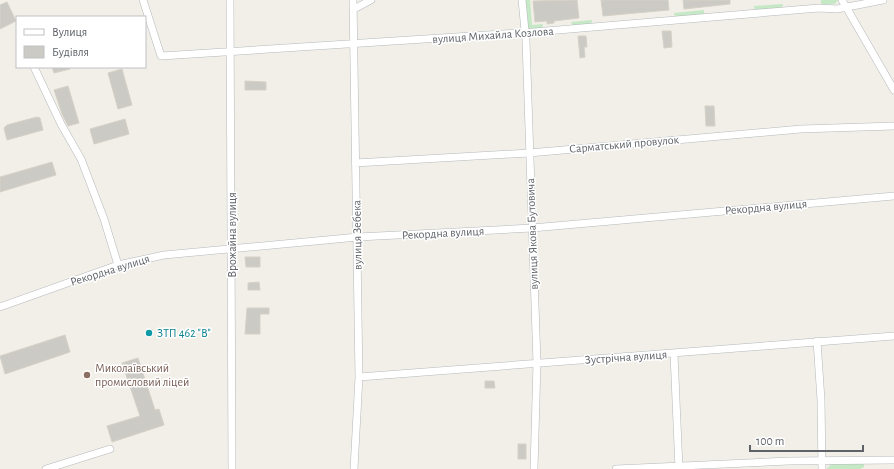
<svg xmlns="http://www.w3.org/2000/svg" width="894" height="469" font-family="'Alegreya Sans',sans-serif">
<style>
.green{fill:#c5e8c5}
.building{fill:#cccac5;stroke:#d6d1c6}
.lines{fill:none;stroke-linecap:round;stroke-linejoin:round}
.minor-casing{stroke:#b5b8bc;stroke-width:8}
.minor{stroke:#fff;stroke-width:7}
.culture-dot{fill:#0f9aa8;stroke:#fff;stroke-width:1.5}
.education-dot{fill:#8d6e63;stroke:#fff;stroke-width:1.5}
.labels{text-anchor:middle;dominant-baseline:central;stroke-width:3;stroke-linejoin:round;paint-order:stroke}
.street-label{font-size:12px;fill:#5f6368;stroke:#fff}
.culture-label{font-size:12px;fill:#0d838f;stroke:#fff;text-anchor:start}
.education-label{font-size:12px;fill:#785e54;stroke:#fff;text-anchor:start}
</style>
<rect width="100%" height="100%" fill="#f1efe8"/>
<!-- green -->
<path class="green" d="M 525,0 L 530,0 L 532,25 L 543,24 L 542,29 L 530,29 L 527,26 Z
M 821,0 L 838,0 L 835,4 L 821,5 Z
M 783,4 L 782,8 L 755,11 L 754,6 Z
M 704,10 L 704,15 L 675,17 L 674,13 Z
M 592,20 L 591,25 L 573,27 L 571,22 Z
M 864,462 L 864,467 L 860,469 L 826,469 L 832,464 Z"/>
<!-- building -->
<path class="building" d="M 577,0 L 579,18 L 554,21 L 554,23 L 547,24 L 547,21 L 535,22 L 533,1 Z
M 601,0 L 668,0 L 669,10 L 603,16 Z
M 683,0 L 730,0 L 730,4 L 684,9 Z
M 7,2 L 16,21 L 0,29 L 0,5 Z
M 662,31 L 671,31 L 672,47 L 664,48 Z
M 578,36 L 586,36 L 587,47 L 584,47 L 585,57 L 580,58 Z
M 52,67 L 70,67 L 70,69 L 54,73 Z
M 122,69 L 132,105 L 118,109 L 108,73 Z
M 245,81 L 266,82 L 266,90 L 245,90 Z
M 68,86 L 79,123 L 68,126 L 62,114 L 54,90 Z
M 705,106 L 714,106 L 715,126 L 706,126 Z
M 37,117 L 40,118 L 43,130 L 7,140 L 4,128 L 7,125 Z
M 125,119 L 129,134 L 94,144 L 90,129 Z
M 52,162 L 56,175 L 0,192 L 0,177 Z
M 245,257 L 260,257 L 260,267 L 246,267 Z
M 259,282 L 260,290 L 248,290 L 248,283 Z
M 247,308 L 269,308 L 269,314 L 260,314 L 260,334 L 245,334 Z
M 152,329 L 153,335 L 147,337 L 145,331 Z
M 65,335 L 70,352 L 5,374 L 0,356 Z
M 138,358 L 155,410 L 159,409 L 164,425 L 112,442 L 107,426 L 140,416 L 122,363 Z
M 485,381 L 494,381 L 495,388 L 485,388 Z
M 518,444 L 526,444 L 526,459 L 518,459 Z"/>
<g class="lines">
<!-- minor casing -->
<g class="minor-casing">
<path id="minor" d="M 143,0 L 161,56 L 534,32 L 819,8 L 837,9 L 883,0
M 230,0 L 232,469
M 353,0 L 359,377 L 354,469
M 522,0 L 526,41 L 537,363 L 534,469
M 842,0 L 894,90
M 354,9 L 371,0
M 34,67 L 61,124 L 81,159 L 104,219 L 118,265
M 355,163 L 529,153 L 801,129 L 894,126
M 0,307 L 118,265 L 164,255 L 358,237 L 532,228 L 894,196
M 817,341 L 821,400 L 822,469
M 674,354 L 679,469
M 359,377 L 894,336
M 46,469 L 110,449
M 616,469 L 789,461 L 894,460"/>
</g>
<!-- minor -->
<use href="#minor" class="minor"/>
</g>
<!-- markers -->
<circle class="culture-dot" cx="149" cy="333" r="4"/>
<circle class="education-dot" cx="87" cy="375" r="4"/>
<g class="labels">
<!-- street labels -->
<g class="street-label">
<text transform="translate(493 35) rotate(-4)">вулиця Михайла Козлова</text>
<text transform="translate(624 144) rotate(-5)">Сарматський провулок</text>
<text transform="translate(766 207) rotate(-5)">Рекордна вулиця</text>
<text transform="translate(443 233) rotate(-3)">Рекордна вулиця</text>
<text transform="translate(532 234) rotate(-92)">вулиця Якова Бутовича</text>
<text transform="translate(232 235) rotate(-90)">Врожайна вулиця</text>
<text transform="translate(357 235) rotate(-91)">вулиця Зебека</text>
<text transform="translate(110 270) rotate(-17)">Рекордна вулиця</text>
<text transform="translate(626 357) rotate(-4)">Зустрічна вулиця</text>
</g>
<!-- culture labels -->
<g class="culture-label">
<text x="157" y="333">ЗТП 462 "В"</text>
</g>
<!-- education labels -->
<g class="education-label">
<text x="95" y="368">Миколаївський<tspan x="95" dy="14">промисловий ліцей</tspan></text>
</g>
</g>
<!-- legend -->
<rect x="16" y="16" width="130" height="52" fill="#ffffff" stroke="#bfc1c3"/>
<rect x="24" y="29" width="20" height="6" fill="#ffffff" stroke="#bfc1c3"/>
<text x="52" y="36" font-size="12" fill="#5f6368">Вулиця</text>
<rect x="24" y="46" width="20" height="12" fill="#cccac5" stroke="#bfc1c3"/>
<text x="52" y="56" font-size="12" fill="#5f6368">Будівля</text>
<!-- scale -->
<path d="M750 445v6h113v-6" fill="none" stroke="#5f6368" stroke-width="2"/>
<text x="756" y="445" font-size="12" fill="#5f6368" stroke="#ffffff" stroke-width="3" paint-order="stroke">100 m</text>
</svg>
